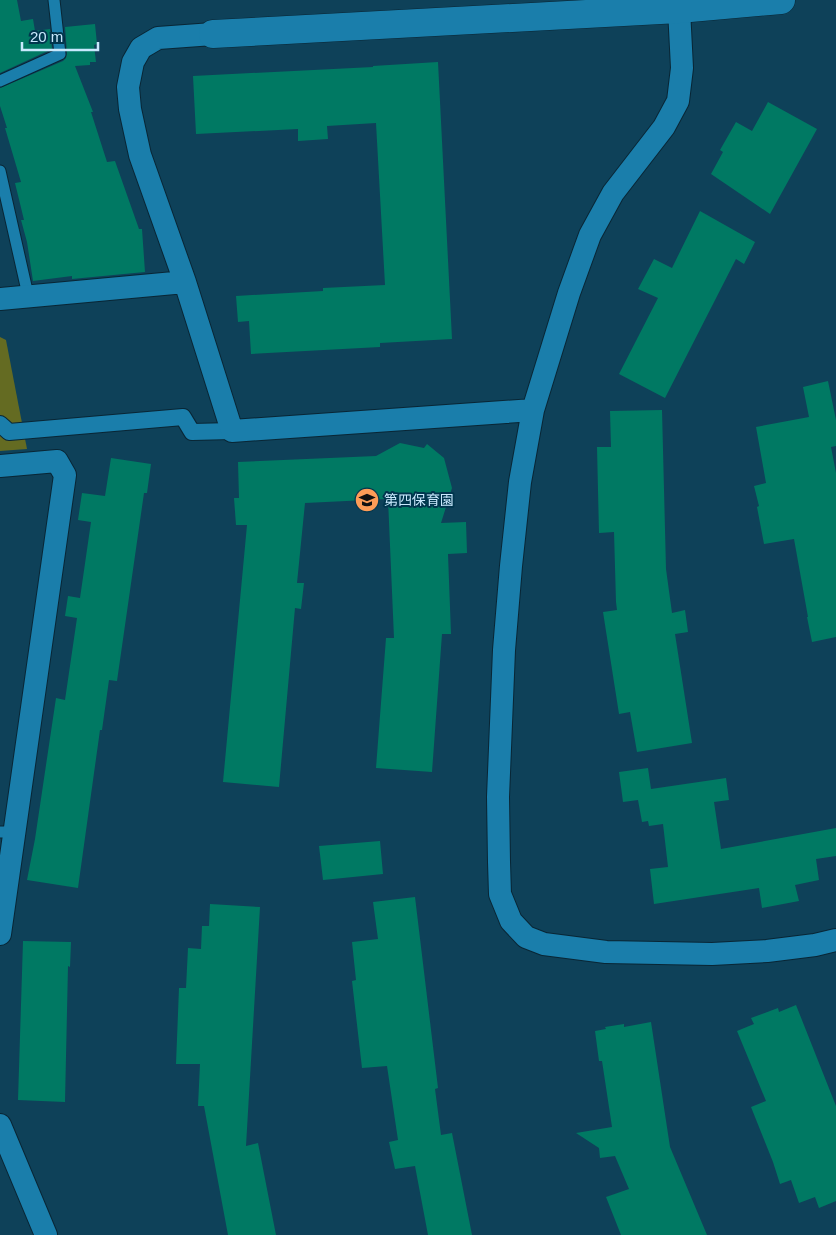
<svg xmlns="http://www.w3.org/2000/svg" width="836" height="1235" font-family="Arial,'Noto Sans JP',sans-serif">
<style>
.green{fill:#646b22}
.building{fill:#007963}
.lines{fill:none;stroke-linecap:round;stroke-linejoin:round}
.service-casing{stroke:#092635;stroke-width:13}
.pedestrian-casing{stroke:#092635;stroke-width:18}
.minor-casing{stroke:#092635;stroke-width:24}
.tertiary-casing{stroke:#092635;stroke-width:29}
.service{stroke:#1a7eab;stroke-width:11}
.pedestrian{stroke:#1a7eab;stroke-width:16}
.minor{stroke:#1a7eab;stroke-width:22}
.tertiary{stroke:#1a7eab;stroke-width:28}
.labels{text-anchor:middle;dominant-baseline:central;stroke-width:4;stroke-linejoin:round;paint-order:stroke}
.poi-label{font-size:14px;fill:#c8e9fd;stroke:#00364e;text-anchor:start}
</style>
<rect width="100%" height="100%" fill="#0e4159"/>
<!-- green -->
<path class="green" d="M 0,337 L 6,340 L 27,449 L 0,451 Z"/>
<!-- building -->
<path class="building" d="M 0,0 L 17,0 L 21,21 L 33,19 L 35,31 L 50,29 L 52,49 L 0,73 Z
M 95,24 L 97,44 L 94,45 L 96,62 L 90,62 L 90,65 L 75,66 L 93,112 L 91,112 L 107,162 L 115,161 L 139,229 L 142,229 L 145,272 L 72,279 L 72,276 L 33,281 L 27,242 L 21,220 L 24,220 L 15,183 L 21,182 L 5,128 L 7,128 L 0,106 L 0,88 L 63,61 L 66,58 L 67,53 L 65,27 Z
M 438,62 L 452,339 L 380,343 L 380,347 L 251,354 L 249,321 L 238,322 L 236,296 L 323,291 L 323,288 L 385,285 L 376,123 L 327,126 L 328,139 L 298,141 L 298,129 L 196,134 L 193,76 L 373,67 L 373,66 Z
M 768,102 L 817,129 L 770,214 L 711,174 L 723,152 L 720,150 L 736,122 L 752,131 Z
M 700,211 L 755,242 L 744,264 L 736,259 L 665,398 L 619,374 L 658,298 L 638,289 L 654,259 L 672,268 Z
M 828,381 L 836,420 L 836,446 L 831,447 L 836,473 L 836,637 L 812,642 L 807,617 L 808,617 L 794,539 L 764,544 L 757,507 L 759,506 L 754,486 L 766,483 L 756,427 L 809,417 L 803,387 Z
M 662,410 L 666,569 L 672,613 L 685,610 L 688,632 L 675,634 L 692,743 L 637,752 L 630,712 L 619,714 L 603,612 L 617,610 L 616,602 L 614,532 L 599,533 L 597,447 L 611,447 L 610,411 Z
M 400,443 L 424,448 L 427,444 L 444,458 L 452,488 L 441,523 L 466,522 L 467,553 L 448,554 L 451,634 L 442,634 L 432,772 L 376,768 L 386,638 L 394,638 L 388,499 L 305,503 L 297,583 L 304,583 L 301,609 L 295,608 L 279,787 L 223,782 L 247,525 L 236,525 L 234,498 L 239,498 L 238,462 L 376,456 Z
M 111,458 L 151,464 L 147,493 L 144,493 L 117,681 L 109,680 L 102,730 L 100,730 L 78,888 L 27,880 L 35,839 L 56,698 L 65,700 L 77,618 L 65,616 L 68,596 L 80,598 L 91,522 L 78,520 L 82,493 L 105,496 Z
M 648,768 L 651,789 L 726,778 L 729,800 L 714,802 L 721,849 L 836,828 L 836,856 L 816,859 L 819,880 L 795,885 L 799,901 L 762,908 L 759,888 L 654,904 L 650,869 L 668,867 L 663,824 L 649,826 L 648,821 L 642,822 L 638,800 L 623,802 L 619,772 Z
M 380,841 L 383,874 L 323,880 L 319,846 Z
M 415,897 L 438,1088 L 435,1089 L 441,1135 L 452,1133 L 472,1235 L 428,1235 L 415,1166 L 395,1169 L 389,1142 L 398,1140 L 387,1066 L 362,1068 L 352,981 L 356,980 L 352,942 L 378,939 L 373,902 Z
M 210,904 L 260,907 L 246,1146 L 258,1143 L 276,1235 L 228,1235 L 204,1106 L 198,1106 L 200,1064 L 176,1064 L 179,988 L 186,988 L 188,948 L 201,949 L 202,926 L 209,926 Z
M 23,941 L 71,942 L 70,967 L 68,966 L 65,1102 L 18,1100 Z
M 796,1005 L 836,1106 L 836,1201 L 819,1208 L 815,1197 L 799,1203 L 791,1180 L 780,1184 L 773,1162 L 751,1107 L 766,1101 L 737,1031 L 754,1024 L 751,1018 L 778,1008 L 779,1012 Z
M 651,1022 L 670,1147 L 707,1235 L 621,1235 L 606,1197 L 629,1189 L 615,1156 L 600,1158 L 599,1148 L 576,1133 L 612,1127 L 602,1061 L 599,1061 L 595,1031 L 606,1029 L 605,1027 L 624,1024 L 624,1027 Z"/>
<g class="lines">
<!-- service casing -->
<g class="service-casing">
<path id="service" d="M 0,81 L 60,54 L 54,0
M 0,171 L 28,295
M 0,832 L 15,832"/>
</g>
<!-- pedestrian casing -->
<g class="pedestrian-casing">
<path id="pedestrian" d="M 0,424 L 9,432 L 183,417 L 192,432 L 232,431"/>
</g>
<!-- minor casing -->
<g class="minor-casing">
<path id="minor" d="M 679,9 L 682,68 L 678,101 L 664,127 L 613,193 L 590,235 L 569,293 L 533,410 L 520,482 L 511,566 L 504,650 L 498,797 L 499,862 L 500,894 L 511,921 L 526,937 L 544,944 L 606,952 L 712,954 L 767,951 L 815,945 L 836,940
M 185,282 L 232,431 L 533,410
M 0,299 L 185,282 L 140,155 L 130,109 L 128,87 L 133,62 L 141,48 L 158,38 L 213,34
M 0,466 L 57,461 L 65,475 L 0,934
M 0,1125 L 46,1235"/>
</g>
<!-- tertiary casing -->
<g class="tertiary-casing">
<path id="tertiary" d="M 213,34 L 679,9 L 781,0"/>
</g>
<!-- service -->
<use href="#service" class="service"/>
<!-- pedestrian -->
<use href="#pedestrian" class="pedestrian"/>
<!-- minor -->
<use href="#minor" class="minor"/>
<!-- tertiary -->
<use href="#tertiary" class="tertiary"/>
</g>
<!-- icons -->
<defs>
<g id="school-disc" transform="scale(1.25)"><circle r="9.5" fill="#fd9c57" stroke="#00364e"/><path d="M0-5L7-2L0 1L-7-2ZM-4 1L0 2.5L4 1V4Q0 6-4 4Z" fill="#111"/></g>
</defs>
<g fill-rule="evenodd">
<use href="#school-disc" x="367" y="500"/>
</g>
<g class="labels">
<!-- poi labels -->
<g class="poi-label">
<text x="384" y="500">第四保育園</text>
</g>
</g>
<!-- scale -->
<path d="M22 42v8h76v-8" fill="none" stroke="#c8e9fd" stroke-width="2.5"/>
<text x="30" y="42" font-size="15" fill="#c8e9fd" stroke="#00364e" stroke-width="4" paint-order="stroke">20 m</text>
</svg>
